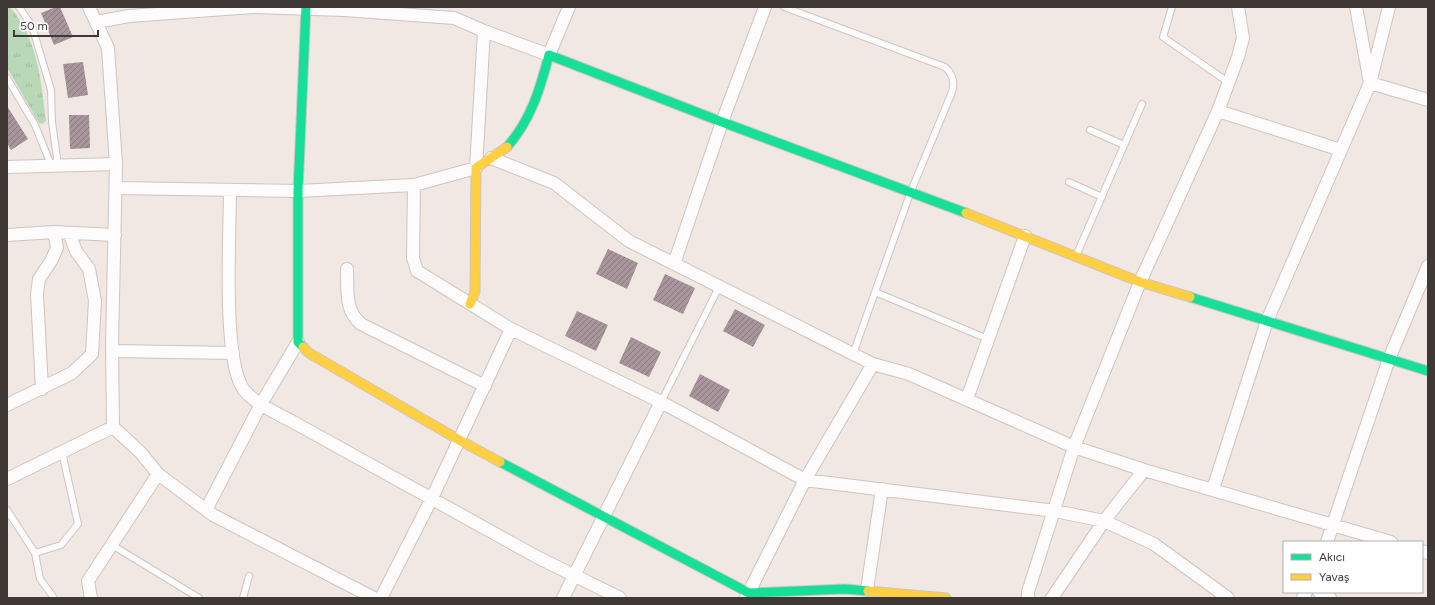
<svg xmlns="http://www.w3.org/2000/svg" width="1435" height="605" font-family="Figtree,sans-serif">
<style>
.grass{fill:url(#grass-tufts)}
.building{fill:url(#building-hatch)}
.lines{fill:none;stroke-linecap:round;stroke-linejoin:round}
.lane-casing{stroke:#cdc5c2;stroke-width:8}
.street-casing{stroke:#cdc5c2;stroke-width:14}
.fast-casing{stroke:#cdc5c2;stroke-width:11}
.slow-casing{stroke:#cdc5c2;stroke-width:11}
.lane{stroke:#fdfbfb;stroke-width:6}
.street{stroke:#fdfbfb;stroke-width:12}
.fast{stroke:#16e098;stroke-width:9}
.slow{stroke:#ffcf43;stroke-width:9}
</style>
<defs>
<pattern id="grass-tufts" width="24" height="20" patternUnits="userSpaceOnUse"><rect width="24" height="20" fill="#b9d8b7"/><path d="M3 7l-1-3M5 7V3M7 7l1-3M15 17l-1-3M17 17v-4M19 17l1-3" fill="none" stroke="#a0ba9e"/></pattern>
<pattern id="building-hatch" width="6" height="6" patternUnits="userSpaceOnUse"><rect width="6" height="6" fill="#a8949b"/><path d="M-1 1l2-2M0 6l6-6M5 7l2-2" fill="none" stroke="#8a7a7f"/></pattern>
</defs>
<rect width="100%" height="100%" fill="#f1e7e3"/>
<!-- grass -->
<path class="grass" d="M 7,7 L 10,7 C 38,39 41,81 46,121 L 42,124 L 39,123 L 7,68 Z"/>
<!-- building -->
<path class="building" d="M 56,7 L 60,7 L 73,37 L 54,45 L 41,13 Z
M 83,62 L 88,95 L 68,98 L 63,64 Z
M 7,106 L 28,139 L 11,150 L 7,143 Z
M 69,115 L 89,115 L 90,148 L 70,149 Z
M 608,249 L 638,263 L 627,289 L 596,274 Z
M 665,274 L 695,288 L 683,314 L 653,300 Z
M 735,309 L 765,325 L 753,347 L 723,331 Z
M 577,311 L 608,325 L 596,351 L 565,336 Z
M 631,337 L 661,352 L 649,377 L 619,363 Z
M 700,374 L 730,390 L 718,412 L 689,396 Z"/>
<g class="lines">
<!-- lane casing -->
<g class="lane-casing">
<path id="lane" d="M 19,7 L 32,26 L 51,90 L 52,122 L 58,165
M 784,7 L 945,67 C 953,74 955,82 952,92 L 911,191 L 853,354
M 1172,7 L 1163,37 L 1228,82
M 7,78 L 35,125 L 51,165
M 1090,130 L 1124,145
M 1069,182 L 1102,197
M 1076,256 L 1142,104
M 875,292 L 988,339
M 661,402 L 719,287
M 7,510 L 35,553 L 40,579 L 54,598
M 112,545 L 199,598
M 35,553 L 61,545 L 78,524 L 62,452
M 243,598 L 249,576"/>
</g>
<!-- street casing -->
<g class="street-casing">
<path id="street" d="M 89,7 L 108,48 L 116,164 L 112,344 L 113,427 L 141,453 L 158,474 L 213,515 L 374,598
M 1389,7 L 1370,83 L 1428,100
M 96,22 L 129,16 L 253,7 L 344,10 L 454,18 L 484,31 L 549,55 L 569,7
M 1218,111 L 1341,150
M 491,158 L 554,183 L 629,241 L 873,364 L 909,374 L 1074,447 L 1144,470 L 1391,542
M 7,167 L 116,164
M 414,185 L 413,258 L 417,271 L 511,329 L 661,402 L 805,480 L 1055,511 L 1104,521 L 1154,544 L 1228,598
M 116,188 L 298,191 L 414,185 L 476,168 L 484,31
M 230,191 C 230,231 222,362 244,390 C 256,405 279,414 295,423 L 537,557 L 620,598
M 7,235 L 54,232 L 115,235
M 674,264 L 722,122 L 765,7
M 347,269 C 348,290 344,310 361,324 L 485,386
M 113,351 L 233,353
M 42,389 L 37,294 L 39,279 L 51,261 L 57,248 L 54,232
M 967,399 L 1025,236
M 7,405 L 72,373 L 92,354 L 95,301 L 89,269 L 76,251 L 69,233
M 7,479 L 113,427
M 1213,489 L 1267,321 L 1370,83 L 1356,7
M 206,510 L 261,404 L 298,342
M 1327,542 L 1389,359 L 1428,266
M 1422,551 L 1428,553
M 867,590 L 882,489
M 1319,592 L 1330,598
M 91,598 L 88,581 L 158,474
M 381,598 L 432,498 L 511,329
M 563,598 L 661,402
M 746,598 L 805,480 L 873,364
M 1028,598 L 1028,592 L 1074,447 L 1140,282 L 1218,111 L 1238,57 L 1243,38 L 1238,7
M 1052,598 L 1104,521 L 1144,470
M 1303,598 L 1306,592"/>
</g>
<!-- fast casing -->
<g class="fast-casing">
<path id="fast" d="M 507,147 C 531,120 540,89 549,55 L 722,122 L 966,213
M 1190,297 L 1428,371
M 303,347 L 298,342 L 298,191 L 306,7
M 500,462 L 749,593 L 845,589 L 868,591"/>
</g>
<!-- slow casing -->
<g class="slow-casing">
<path id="slow" d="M 966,213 L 1140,282 L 1190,297
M 470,304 L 475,292 L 476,168 L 507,147
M 303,347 L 309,353 L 459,440 L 500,462
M 868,591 L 946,598"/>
</g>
<!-- lane -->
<use href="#lane" class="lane"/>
<!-- street -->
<use href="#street" class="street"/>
<!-- fast -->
<use href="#fast" class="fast"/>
<!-- slow -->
<use href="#slow" class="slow"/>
</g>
<!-- border -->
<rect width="1435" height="605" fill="none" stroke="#3f3835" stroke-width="16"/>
<!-- legend -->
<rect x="1283" y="541" width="140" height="52" fill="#ffffff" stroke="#b2afae"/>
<rect x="1291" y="554" width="20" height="6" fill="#16e098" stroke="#b2afae"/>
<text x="1319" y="561" font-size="12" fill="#3f3835">Akıcı</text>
<rect x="1291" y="574" width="20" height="6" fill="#ffcf43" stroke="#b2afae"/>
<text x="1319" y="581" font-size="12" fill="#3f3835">Yavaş</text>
<!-- scale -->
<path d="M14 30v6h84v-6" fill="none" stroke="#3f3835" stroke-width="2"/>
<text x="20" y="30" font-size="12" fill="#3f3835" stroke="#ffffff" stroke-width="3" paint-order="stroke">50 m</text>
</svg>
